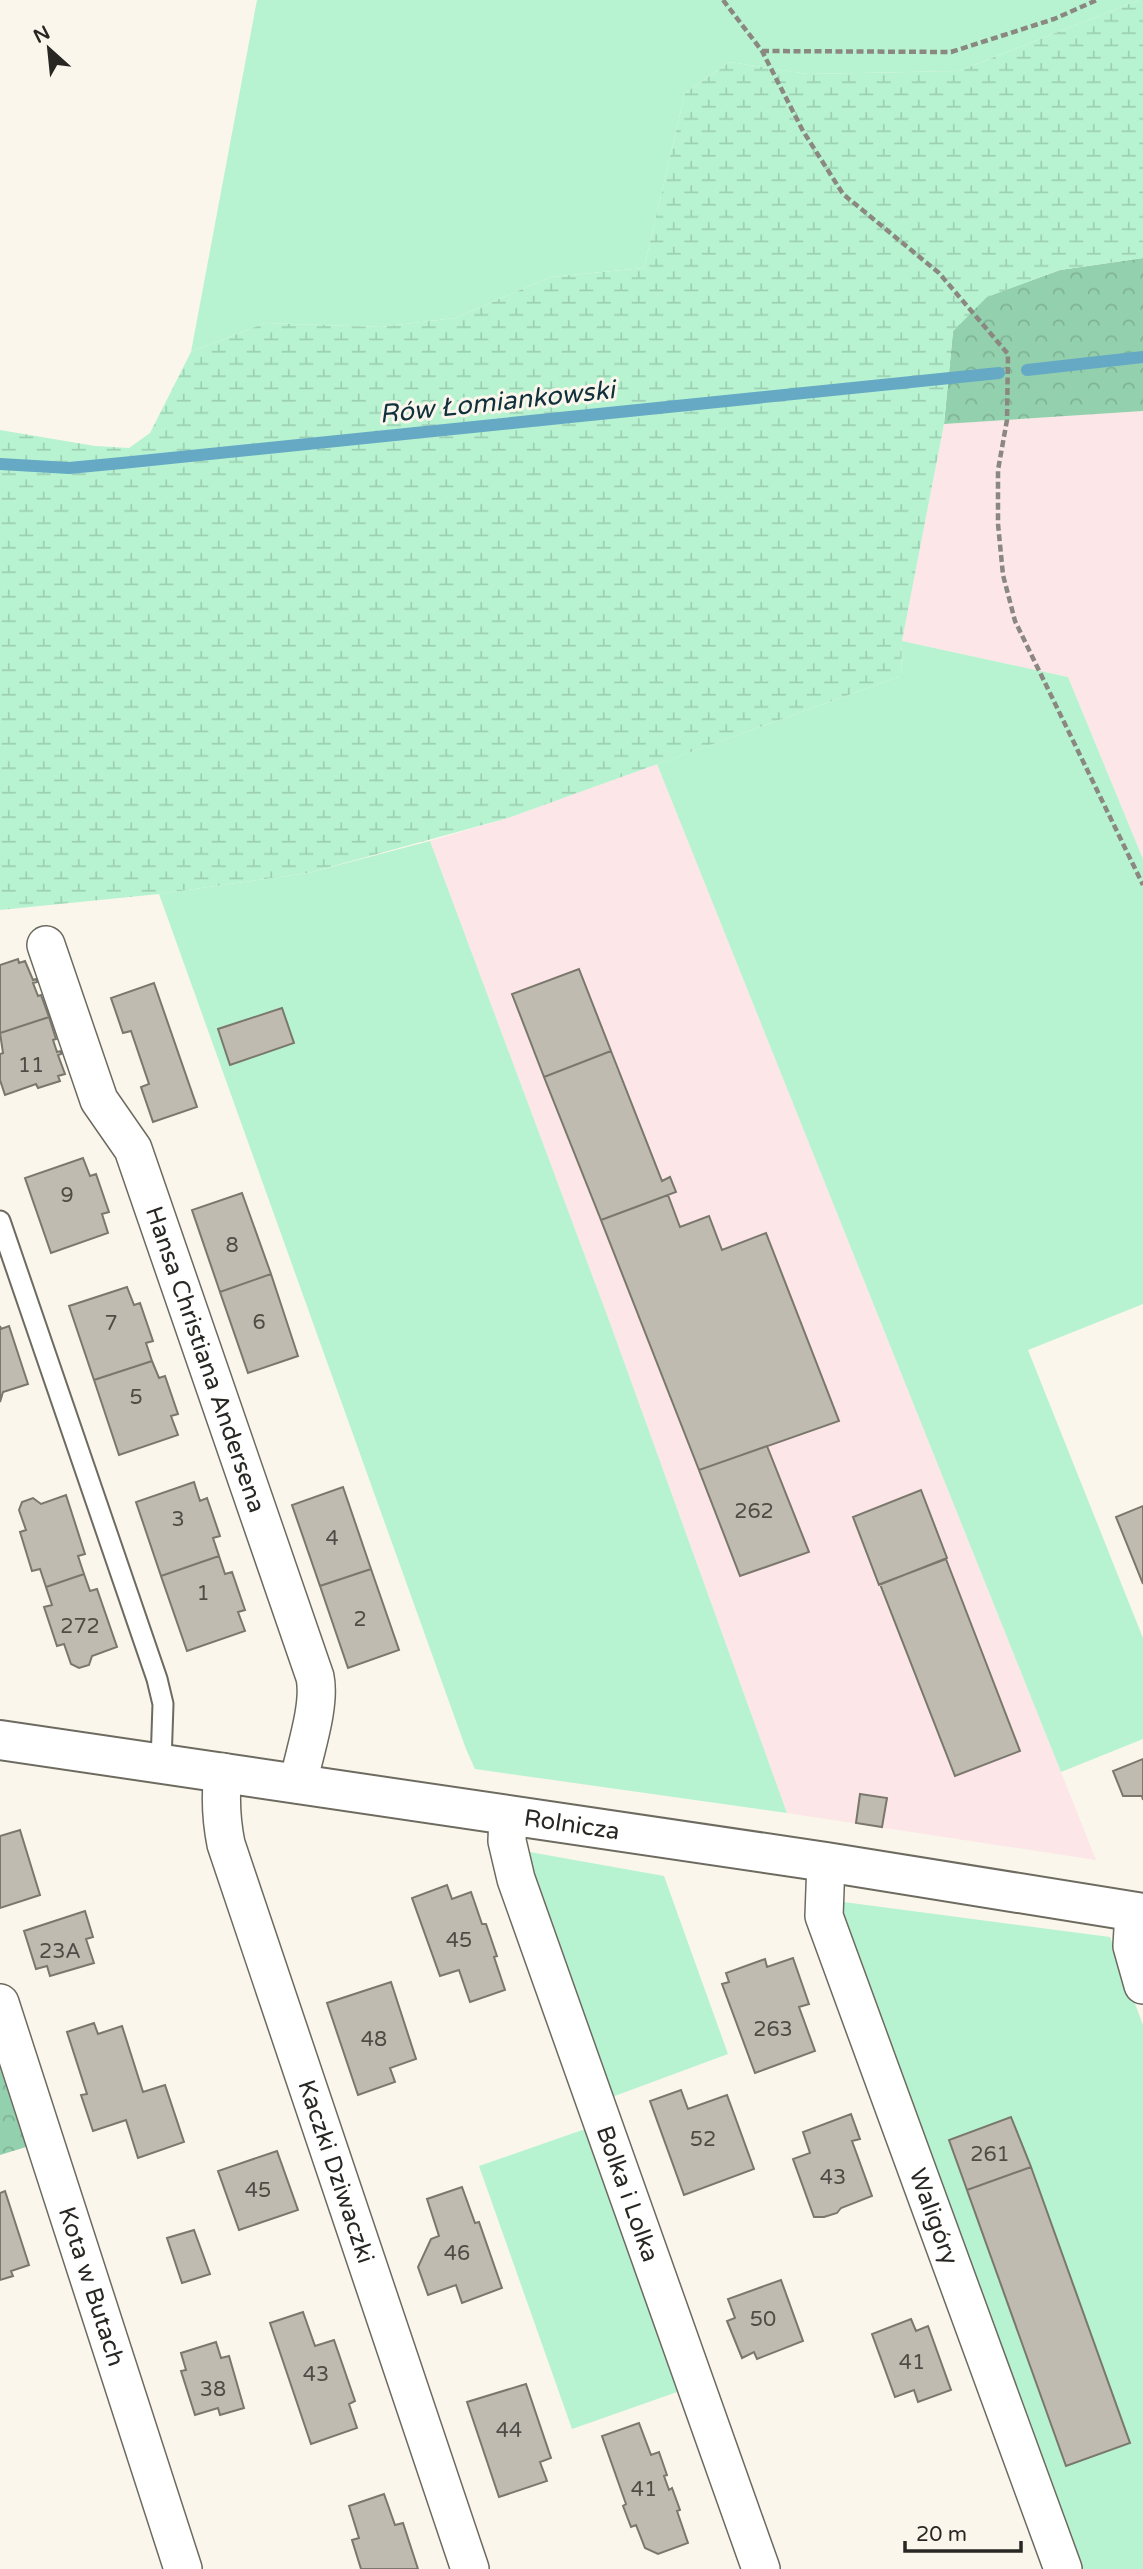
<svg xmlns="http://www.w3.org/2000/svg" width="1143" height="2569" font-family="'Varela Round',sans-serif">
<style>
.industrial{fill:#fce6e8}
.grass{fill:#b7f3d1}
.forest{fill:url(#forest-crowns)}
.wetland{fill:url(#wetland-marsh)}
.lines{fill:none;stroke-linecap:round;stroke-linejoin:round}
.stream{stroke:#66a9c5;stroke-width:12}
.building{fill:#bfbbb0;stroke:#7a776c;stroke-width:2}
.service-casing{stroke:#6d6a60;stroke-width:23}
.minor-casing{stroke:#6d6a60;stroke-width:40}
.tertiary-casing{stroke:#6d6a60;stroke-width:42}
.path{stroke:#8a8881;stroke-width:4.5;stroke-dasharray:7 3.5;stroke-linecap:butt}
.service{stroke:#fff;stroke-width:19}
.minor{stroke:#fff;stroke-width:37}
.tertiary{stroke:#fff;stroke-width:38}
.labels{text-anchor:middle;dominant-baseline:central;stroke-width:6;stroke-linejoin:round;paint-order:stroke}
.number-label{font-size:21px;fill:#4e4c46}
.street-label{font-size:24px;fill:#282723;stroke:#faf6eb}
.water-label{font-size:26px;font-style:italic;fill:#10303d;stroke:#faf6eb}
</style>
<defs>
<pattern id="forest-crowns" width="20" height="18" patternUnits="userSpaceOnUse" patternTransform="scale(1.75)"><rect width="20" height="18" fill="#93d0ae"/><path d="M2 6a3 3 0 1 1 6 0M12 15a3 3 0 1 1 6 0" fill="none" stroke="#7fb395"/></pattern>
<pattern id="wetland-marsh" width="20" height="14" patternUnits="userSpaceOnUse" patternTransform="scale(1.75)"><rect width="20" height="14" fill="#b7f3d1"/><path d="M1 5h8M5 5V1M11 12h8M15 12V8" fill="none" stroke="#9dd0b3"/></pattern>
</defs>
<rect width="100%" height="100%" fill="#faf6eb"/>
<!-- industrial -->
<path class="industrial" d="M 1143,411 L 1143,859 L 1068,677 L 902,641 L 944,424 Z
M 657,764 L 1061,1772 L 1096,1860 L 787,1813 L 610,1323 L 430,841 L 508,818 Z"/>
<!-- grass -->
<path class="grass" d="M 257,0 L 1139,0 L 959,71 L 808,74 L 730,62 L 685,93 L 644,268 L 550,277 L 455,318 L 380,327 L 265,323 L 191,352 Z
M 902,641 L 1068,677 L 1143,859 L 1143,1304 L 1028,1350 L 1143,1638 L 1143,1739 L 1061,1772 L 657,764 L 901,676 Z
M 430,841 L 610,1323 L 787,1813 L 475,1769 L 466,1749 L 159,894 L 308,873 Z
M 524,1851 L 664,1876 L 728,2054 L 612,2097 Z
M 836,1901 L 1110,1937 L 1143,2025 L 1143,2569 L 1079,2569 Z
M 588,2128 L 680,2391 L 572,2429 L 479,2166 Z"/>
<!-- forest -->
<path class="forest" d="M 1143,258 L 1143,411 L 944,424 L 953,331 L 986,297 L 1060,270 Z
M 0,2065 L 26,2147 L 0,2155 Z"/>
<!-- wetland -->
<path class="wetland" d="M 1139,0 L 1143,0 L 1143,258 L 1060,270 L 987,297 L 953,331 L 944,424 L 902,641 L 901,676 L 508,818 L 308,873 L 159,894 L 0,910 L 0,430 L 95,446 L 129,448 L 150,433 L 191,352 L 265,323 L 380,327 L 455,318 L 550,277 L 644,268 L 685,93 L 730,62 L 808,74 L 959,71 Z"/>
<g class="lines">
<!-- stream -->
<path class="stream" d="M 1027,370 L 1143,357
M 0,464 L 69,468 L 122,463 L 999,373"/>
</g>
<!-- building -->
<path class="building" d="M 18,959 L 19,963 L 25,961 L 33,980 L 36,979 L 37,982 L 33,983 L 38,996 L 41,995 L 49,1017 L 0,1033 L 0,965 Z
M 579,969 L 611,1051 L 544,1077 L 512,994 Z
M 154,983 L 197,1107 L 153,1122 L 141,1087 L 149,1084 L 131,1031 L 123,1033 L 111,998 Z
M 282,1008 L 294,1043 L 230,1065 L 218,1029 Z
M 49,1017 L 56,1039 L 53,1040 L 57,1052 L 61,1051 L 61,1054 L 58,1055 L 65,1074 L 58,1076 L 60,1081 L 38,1088 L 36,1084 L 5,1095 L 0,1080 L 0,1054 L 3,1053 L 0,1033 Z
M 611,1051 L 662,1181 L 670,1177 L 676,1192 L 601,1220 L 544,1077 Z
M 83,1158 L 90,1176 L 96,1174 L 109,1212 L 102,1214 L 108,1233 L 51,1253 L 25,1178 Z
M 242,1193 L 271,1274 L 220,1292 L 192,1210 Z
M 668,1195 L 680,1227 L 709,1216 L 722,1250 L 766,1233 L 839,1421 L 699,1470 L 601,1220 Z
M 271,1274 L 298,1356 L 248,1373 L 220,1292 Z
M 127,1287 L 134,1305 L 140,1303 L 153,1341 L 146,1343 L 152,1361 L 94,1380 L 69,1306 Z
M 0,1326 L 1,1329 L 9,1326 L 28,1384 L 3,1392 L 0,1402 Z
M 152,1361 L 159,1378 L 165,1376 L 178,1414 L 171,1416 L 178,1435 L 119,1455 L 94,1380 Z
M 767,1446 L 809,1552 L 740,1576 L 699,1470 Z
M 194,1482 L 200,1501 L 207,1498 L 220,1536 L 213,1538 L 219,1556 L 161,1576 L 136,1502 Z
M 343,1487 L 371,1569 L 320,1586 L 292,1505 Z
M 921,1490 L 947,1558 L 879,1585 L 853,1517 Z
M 66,1495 L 85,1554 L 78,1556 L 84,1574 L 46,1587 L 40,1569 L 32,1571 L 20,1532 L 26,1530 L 19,1510 L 22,1502 L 33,1498 L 41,1504 Z
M 1143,1506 L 1143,1584 L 1116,1517 Z
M 219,1556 L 225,1574 L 232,1572 L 245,1610 L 238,1612 L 245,1631 L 187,1651 L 161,1576 Z
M 946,1559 L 1020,1751 L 955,1776 L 880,1584 Z
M 371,1569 L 399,1650 L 348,1668 L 320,1586 Z
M 84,1574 L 90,1591 L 97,1589 L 117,1647 L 92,1656 L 89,1665 L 79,1668 L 71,1664 L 64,1644 L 57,1646 L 44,1607 L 52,1605 L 46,1587 Z
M 1143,1759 L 1143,1800 L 1142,1796 L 1123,1796 L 1113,1771 Z
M 860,1794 L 887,1798 L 882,1827 L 856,1823 Z
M 20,1830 L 40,1895 L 0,1908 L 0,1836 Z
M 447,1885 L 452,1899 L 471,1892 L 482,1924 L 486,1924 L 497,1956 L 494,1957 L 505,1990 L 470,2002 L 459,1970 L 440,1976 L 412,1898 Z
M 85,1911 L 93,1937 L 86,1939 L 94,1963 L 50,1976 L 47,1966 L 36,1969 L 24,1931 Z
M 793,1958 L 809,2004 L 799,2007 L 815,2051 L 755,2073 L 722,1984 L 729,1982 L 726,1973 L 765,1959 L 767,1967 Z
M 391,1982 L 416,2059 L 390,2068 L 395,2082 L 358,2095 L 327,2003 Z
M 94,2023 L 98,2034 L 122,2026 L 143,2092 L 165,2085 L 184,2142 L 138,2158 L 126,2120 L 93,2131 L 81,2095 L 87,2094 L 67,2032 Z
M 681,2090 L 688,2109 L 727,2095 L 754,2169 L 684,2195 L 650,2101 Z
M 851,2114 L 860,2139 L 852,2141 L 872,2196 L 841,2208 L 837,2213 L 824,2217 L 814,2217 L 793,2159 L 810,2153 L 803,2132 Z
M 1011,2117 L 1031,2167 L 967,2190 L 949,2140 Z
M 277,2151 L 298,2210 L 239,2230 L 218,2171 Z
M 1031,2167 L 1130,2443 L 1066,2466 L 967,2190 Z
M 462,2187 L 475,2223 L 479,2222 L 502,2288 L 462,2303 L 456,2285 L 428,2295 L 418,2267 L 431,2239 L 439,2236 L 427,2199 Z
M 5,2191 L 29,2265 L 11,2271 L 13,2276 L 0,2280 L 0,2193 Z
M 194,2230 L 210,2274 L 182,2283 L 167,2238 Z
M 781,2280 L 803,2341 L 757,2359 L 754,2352 L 742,2358 L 727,2321 L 735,2318 L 728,2299 Z
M 303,2312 L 315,2346 L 334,2340 L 355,2401 L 349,2404 L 357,2428 L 311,2444 L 270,2323 Z
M 911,2319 L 916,2331 L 928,2326 L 951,2390 L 918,2402 L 914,2390 L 895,2397 L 872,2334 Z
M 216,2342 L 221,2358 L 229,2356 L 244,2408 L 220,2415 L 218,2408 L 195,2415 L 181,2371 L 186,2370 L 181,2353 Z
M 526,2384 L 551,2458 L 540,2462 L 547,2481 L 499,2497 L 467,2402 Z
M 639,2423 L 651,2455 L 659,2452 L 667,2475 L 664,2476 L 669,2490 L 672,2488 L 680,2510 L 677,2511 L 688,2543 L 658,2554 L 645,2548 L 636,2525 L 631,2527 L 623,2506 L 626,2504 L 602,2436 Z
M 384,2494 L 395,2525 L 403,2523 L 418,2569 L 361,2569 L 352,2540 L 359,2538 L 349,2506 Z"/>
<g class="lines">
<!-- service casing -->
<g class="service-casing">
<path id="service" d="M 0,1221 L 157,1679 L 163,1704 L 161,1763"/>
</g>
<!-- minor casing -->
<g class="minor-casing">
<g id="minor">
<path id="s1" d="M 46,945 L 99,1100 L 133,1149 L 315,1677 C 321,1706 304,1753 298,1784"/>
<path id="s2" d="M 223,1772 C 220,1797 221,1819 226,1844 L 470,2569"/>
<path id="s3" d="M 508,1815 L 507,1841 L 516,1879 L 761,2569"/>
<path id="s4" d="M 826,1862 L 824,1916 L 1063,2569"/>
<path d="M 1134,1912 L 1132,1946 L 1143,1985"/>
<path id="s5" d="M 0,2003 L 183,2569"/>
</g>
</g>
<!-- tertiary casing -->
<g class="tertiary-casing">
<g id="tertiary">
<path id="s6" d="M 0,1740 L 826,1862 L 1143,1913"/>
</g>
</g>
<!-- path -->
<path class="path" d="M 723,0 L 762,51 L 803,131 L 843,194 L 939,273 L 1008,354 L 1007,420 L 998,470 L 998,524 L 1003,575 L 1015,621 L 1143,885
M 762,51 L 951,52 L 1054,19 L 1097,0"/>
<!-- service -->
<use href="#service" class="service"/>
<!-- minor -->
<use href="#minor" class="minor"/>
<!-- tertiary -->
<use href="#tertiary" class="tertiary"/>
</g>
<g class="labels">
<!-- number labels -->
<g class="number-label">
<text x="31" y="1065">11</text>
<text x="67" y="1195">9</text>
<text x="232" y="1245">8</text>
<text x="259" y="1322">6</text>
<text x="111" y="1323">7</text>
<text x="136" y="1397">5</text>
<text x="754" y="1511">262</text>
<text x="178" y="1519">3</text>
<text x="332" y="1538">4</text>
<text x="203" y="1593">1</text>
<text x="360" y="1619">2</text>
<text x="80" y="1626">272</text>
<text x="459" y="1940">45</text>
<text x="60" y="1951">23A</text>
<text x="773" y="2029">263</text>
<text x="374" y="2039">48</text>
<text x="703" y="2139">52</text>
<text x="990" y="2154">261</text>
<text x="833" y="2177">43</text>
<text x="258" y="2190">45</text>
<text x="457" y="2253">46</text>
<text x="763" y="2319">50</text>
<text x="912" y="2362">41</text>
<text x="316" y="2374">43</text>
<text x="213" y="2389">38</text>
<text x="509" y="2430">44</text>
<text x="644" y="2489">41</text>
</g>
<!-- street labels -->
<g class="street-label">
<text stroke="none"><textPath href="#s1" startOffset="446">Hansa Christiana Andersena</textPath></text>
<text stroke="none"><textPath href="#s6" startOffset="578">Rolnicza</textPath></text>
<text stroke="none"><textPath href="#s2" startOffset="418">Kaczki Dziwaczki</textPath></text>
<text stroke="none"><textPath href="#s3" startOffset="399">Bolka i Lolka</textPath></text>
<text stroke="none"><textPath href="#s4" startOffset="374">Waligóry</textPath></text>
<text stroke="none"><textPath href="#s5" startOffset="298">Kota w Butach</textPath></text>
</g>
<!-- water labels -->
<g class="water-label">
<text transform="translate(497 402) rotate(-6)">Rów Łomiankowski</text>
</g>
</g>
<!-- north arrow -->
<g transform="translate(49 49) rotate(333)" stroke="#faf6eb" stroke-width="5" paint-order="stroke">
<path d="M0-5L12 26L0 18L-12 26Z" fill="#282723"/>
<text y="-10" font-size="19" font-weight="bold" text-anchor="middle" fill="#282723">N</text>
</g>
<!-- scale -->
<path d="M905 2541v10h116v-10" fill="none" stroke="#282723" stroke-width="3.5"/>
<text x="916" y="2541" font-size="21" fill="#282723" stroke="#faf6eb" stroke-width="5" paint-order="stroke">20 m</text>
</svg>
